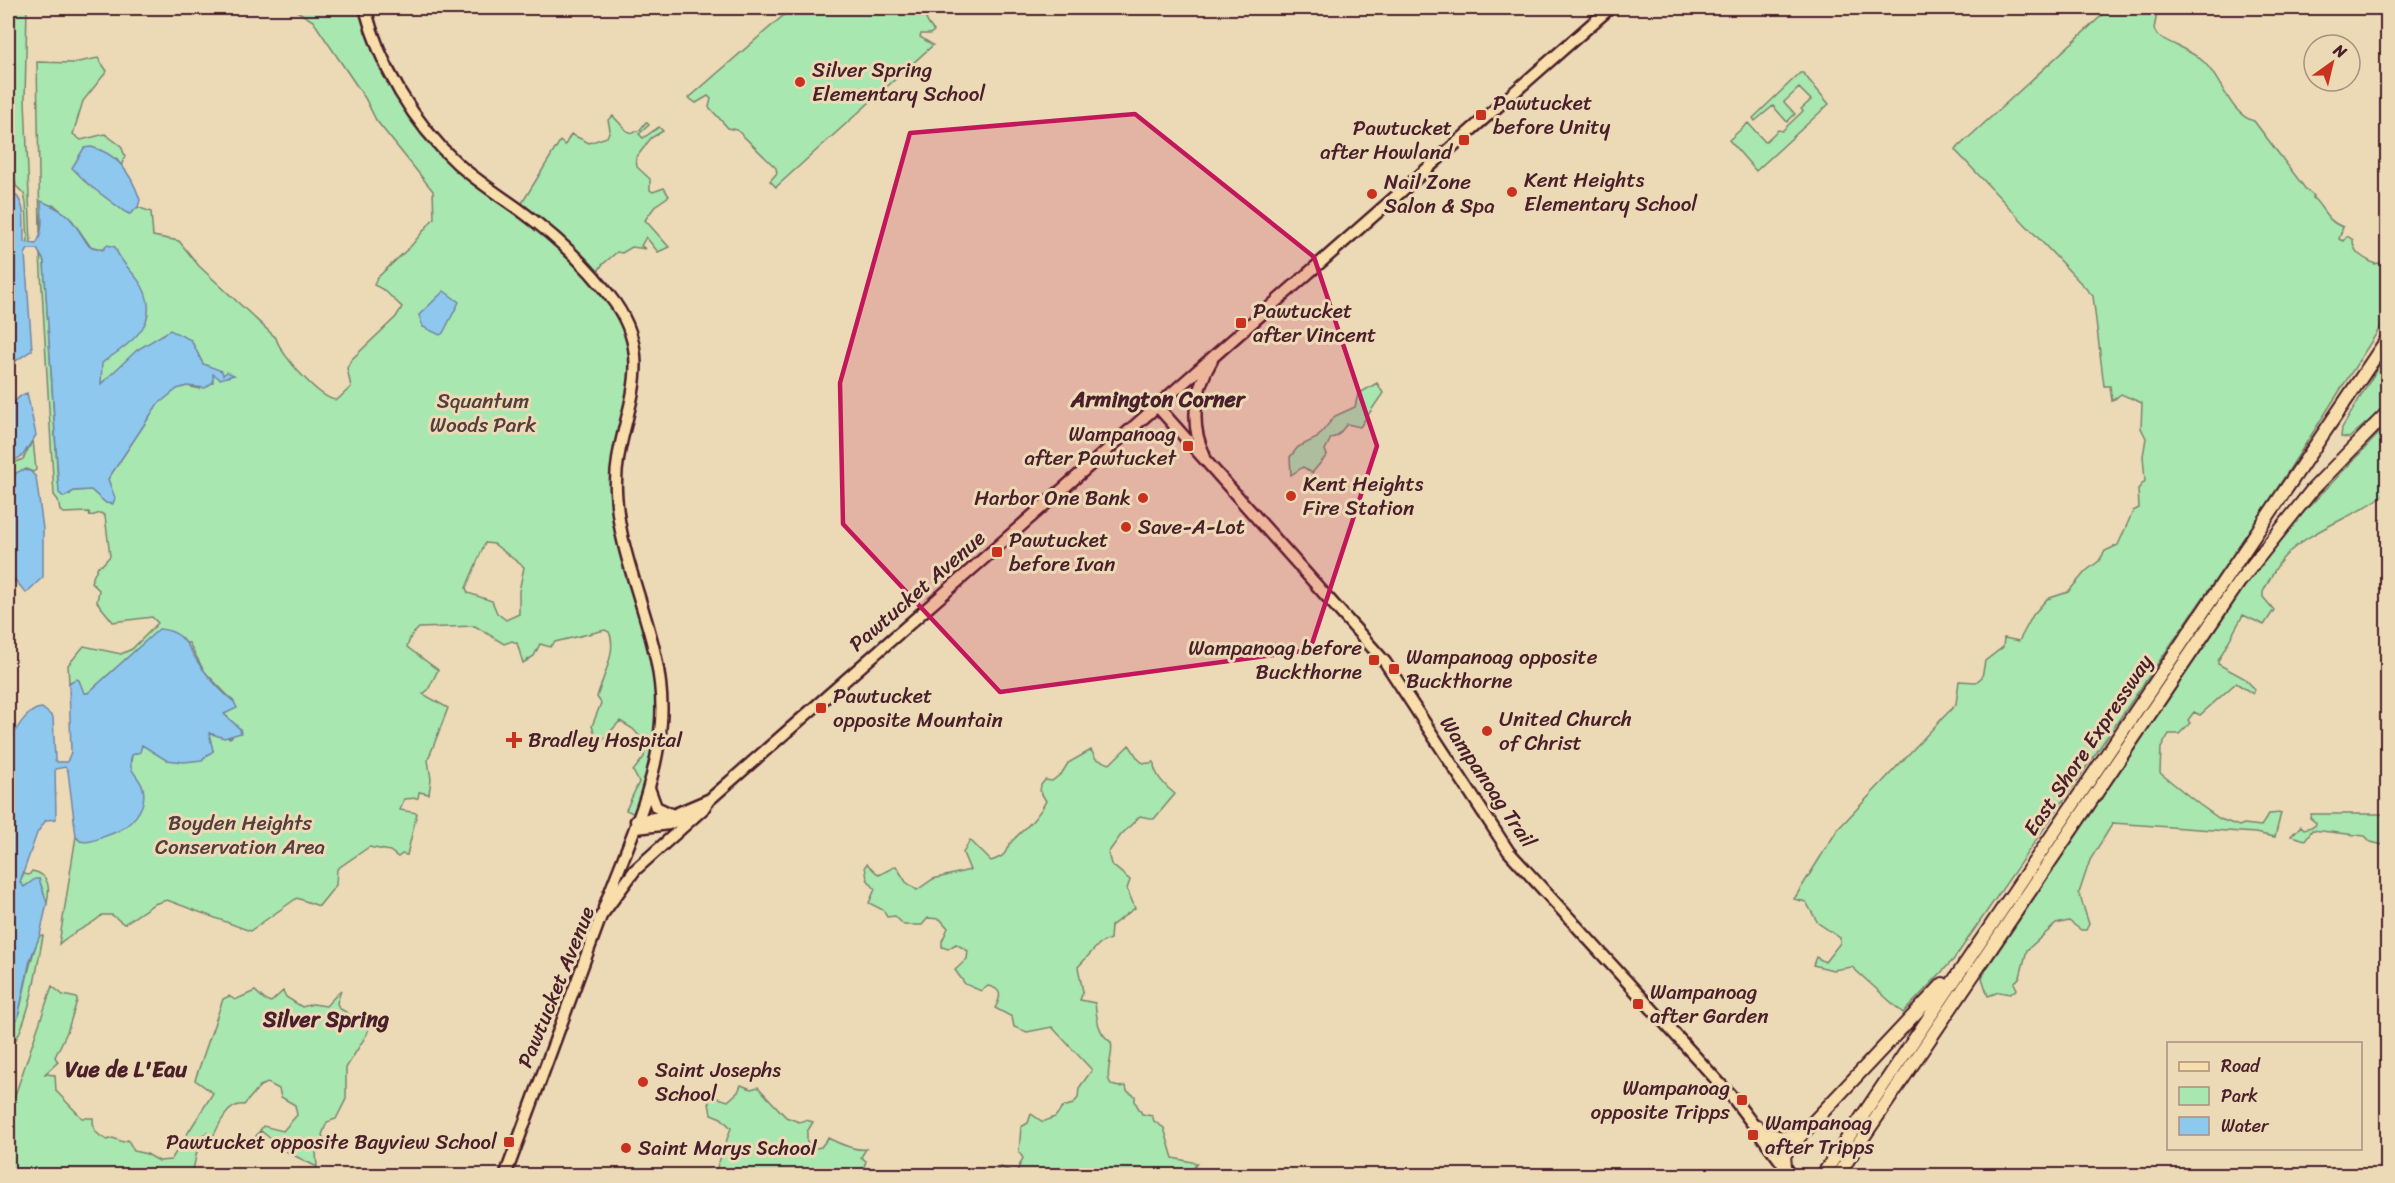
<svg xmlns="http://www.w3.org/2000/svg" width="2395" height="1183" font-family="Sriracha,sans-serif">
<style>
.green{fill:#a8e7af;stroke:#79836d;stroke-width:1.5;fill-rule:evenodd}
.water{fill:#8fc8ee;stroke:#7384a0;stroke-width:1.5}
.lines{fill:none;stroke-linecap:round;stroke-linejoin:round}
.major-casing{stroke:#4a1f2b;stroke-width:15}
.highway-casing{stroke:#4a1f2b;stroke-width:16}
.major{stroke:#f8deab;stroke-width:10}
.highway{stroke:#f8deab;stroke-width:12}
.marked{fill:#c2185b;fill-opacity:0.2;stroke:#c2185b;stroke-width:4.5;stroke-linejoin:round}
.poi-dot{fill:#c8321e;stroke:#ecdab7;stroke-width:2}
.labels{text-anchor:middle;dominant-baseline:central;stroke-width:6;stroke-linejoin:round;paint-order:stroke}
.poi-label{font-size:21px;fill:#4a1f2b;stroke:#ecdab7;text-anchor:start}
.park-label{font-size:21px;fill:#583d3f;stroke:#ecdab7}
.street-label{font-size:21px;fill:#4a1f2b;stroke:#ecdab7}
.neighbourhood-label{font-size:22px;font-weight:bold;fill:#4a1f2b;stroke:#ecdab7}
</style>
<rect width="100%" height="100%" fill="#ecdab7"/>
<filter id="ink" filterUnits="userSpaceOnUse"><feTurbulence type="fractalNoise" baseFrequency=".0167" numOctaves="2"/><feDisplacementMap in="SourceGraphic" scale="12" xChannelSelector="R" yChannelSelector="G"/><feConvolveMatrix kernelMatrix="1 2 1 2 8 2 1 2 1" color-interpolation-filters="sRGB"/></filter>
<g filter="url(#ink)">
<!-- green -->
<path class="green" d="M 13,8 L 27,8 L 25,100 L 31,244 L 28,244 L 26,203 L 24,194 L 16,186 L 8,150 L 8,17 Z
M 292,8 L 364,8 L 382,55 L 437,140 L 519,208 L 560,141 L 565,145 L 571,134 L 589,143 L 607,137 L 610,130 L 608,120 L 613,116 L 627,131 L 633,133 L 640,130 L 646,122 L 649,125 L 639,134 L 643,138 L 659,127 L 663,131 L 651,138 L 636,158 L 637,167 L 650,179 L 650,190 L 653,192 L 664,188 L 669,196 L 656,205 L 645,220 L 669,247 L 658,252 L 646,237 L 641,246 L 646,249 L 632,247 L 622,253 L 617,252 L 602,265 L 594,278 L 613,299 L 635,348 L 616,491 L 642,605 L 661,721 L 637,815 L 626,810 L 639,782 L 633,771 L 644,757 L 645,742 L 633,729 L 620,721 L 602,741 L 592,746 L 591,743 L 595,734 L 592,726 L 601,703 L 597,697 C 602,678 618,650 609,632 L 605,630 L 555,642 L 550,647 L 540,644 L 534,656 L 523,663 L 517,643 L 512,641 L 504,644 L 475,626 L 419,628 L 411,636 L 407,647 L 438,670 L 428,690 L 423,694 L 448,708 L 428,760 L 431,779 L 429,794 L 419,792 L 418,798 L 404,799 L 400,810 L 417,813 L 407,855 L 402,854 L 398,857 L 390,851 L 369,847 L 337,869 L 336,885 L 319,906 L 297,898 L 250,931 L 167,900 L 154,904 L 124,924 L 112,915 L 102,915 C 90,927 73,931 59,944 L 76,836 L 78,839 C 106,845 124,818 143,801 L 141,785 L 130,768 L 132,755 L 144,744 L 213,751 L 208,732 L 230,738 L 240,729 L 224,714 L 231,710 L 234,702 L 204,671 L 189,643 L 145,642 L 88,693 L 84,693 L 76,679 L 69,683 L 68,665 L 84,646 L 121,654 L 132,649 L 158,623 L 152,617 L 113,622 L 97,602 L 99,590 L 91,582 L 98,566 L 102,565 L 110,556 L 105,516 L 101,513 L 90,516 L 89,512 L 64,513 L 60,511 L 58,500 L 54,495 L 40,255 L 44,261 L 58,483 L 69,495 L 73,491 L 91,490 L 106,503 L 108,479 L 157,405 L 173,389 L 187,386 L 200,389 L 214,374 L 214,369 L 203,364 L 191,340 L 116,372 L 100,384 L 105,250 L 90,246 L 72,220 L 54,205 L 42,206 L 40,233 L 37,62 L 73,63 L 98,58 L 107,71 L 83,101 L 73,134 L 81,140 L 105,134 L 121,146 L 125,156 L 121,166 L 116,158 L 83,180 L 129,214 L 138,207 L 151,212 L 153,236 L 179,241 L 199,266 L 276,338 C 280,354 320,400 337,400 L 351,387 L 347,368 L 351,360 L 396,317 L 402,307 L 384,290 L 374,285 L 377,278 L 411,246 L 434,218 L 433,191 L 376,120 L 365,98 L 313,21 ZM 485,543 L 494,544 L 524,567 L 519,591 L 519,614 L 506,620 L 497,613 L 492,601 L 468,593 L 466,588 Z
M 792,8 L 930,8 C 922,16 927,23 934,31 L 930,34 L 921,34 L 920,37 L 933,45 L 776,187 L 770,181 L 777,173 L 776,168 L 737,130 L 728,128 L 709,107 L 711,99 L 708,96 L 696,103 L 689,98 Z
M 2110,8 L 2155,8 L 2157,13 L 2154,29 L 2157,35 C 2171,45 2192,50 2205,63 C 2222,81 2231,115 2254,121 L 2307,191 L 2313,195 L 2313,198 C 2324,208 2327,222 2343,227 L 2339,239 L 2343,241 L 2347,236 L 2353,240 C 2353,254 2364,258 2375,264 L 2383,262 L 2387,264 L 2387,317 L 2258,518 L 1954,959 L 1903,1013 L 1852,967 L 1833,970 L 1813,965 L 1816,957 L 1825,962 L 1840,943 L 1840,938 L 1818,923 L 1806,902 L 1794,899 L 1838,829 L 1956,704 L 1959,681 L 1976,682 L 1982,677 L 1985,661 L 2003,647 L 2004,638 L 2019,641 L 2033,615 L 2047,599 L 2068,592 L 2086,571 L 2099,561 L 2105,551 L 2118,545 L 2133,511 L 2139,508 L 2138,489 L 2145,481 L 2143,456 L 2146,438 L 2141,428 L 2142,403 L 2121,394 L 2112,401 L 2110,386 L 2104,386 L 2093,296 L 1955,150 Z
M 1800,73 L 1803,73 L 1829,104 L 1756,171 L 1729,140 L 1748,123 L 1765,142 L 1778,130 L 1782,131 L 1803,111 L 1801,109 L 1811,100 L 1799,88 L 1784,102 L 1795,114 L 1787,122 L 1773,106 L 1755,121 L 1753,118 Z
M 2387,352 L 2387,405 L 2349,438 L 2341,437 L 2342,428 Z
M 1377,383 L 1383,393 L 1360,427 L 1347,424 L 1337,436 L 1331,438 L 1325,450 L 1327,455 L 1312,473 L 1303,467 L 1291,475 L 1290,457 L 1298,447 L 1317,438 L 1335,416 L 1355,407 L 1358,394 Z
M 2387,425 L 2387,492 C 2358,517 2313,527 2285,556 C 2276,565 2269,581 2263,592 L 2263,597 L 2274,610 L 2264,625 L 2243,615 L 2218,661 L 2218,664 L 2244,678 L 2255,689 L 2253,694 L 2236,683 L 2200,715 L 2194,712 L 2188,720 L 2190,723 L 2179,734 L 2169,734 L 2161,748 L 2160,773 L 2200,805 L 2220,819 L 2239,826 L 2244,824 L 2261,826 L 2269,814 L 2281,813 L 2275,837 L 2255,833 L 2113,823 L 2090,860 L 2079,893 L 2089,924 L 2086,930 L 2081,930 L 2069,921 L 2056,924 L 2027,950 L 2020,977 L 2014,983 L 2017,989 L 2010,994 L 1999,992 L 1988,996 L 1982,978 L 1987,968 L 2254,573 L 2304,512 Z
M 33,440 L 36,470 L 33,472 L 26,469 L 13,477 L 8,488 L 8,466 L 23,459 Z
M 1129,745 C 1138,756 1138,767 1154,762 C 1153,774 1166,787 1175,794 L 1154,819 L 1140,816 L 1121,835 L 1108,853 L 1111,864 L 1130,880 L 1127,889 L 1135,908 L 1111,926 L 1110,939 L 1099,944 L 1078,967 L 1083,992 L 1080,1000 L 1095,1003 C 1097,1017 1097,1033 1111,1042 C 1116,1057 1094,1092 1126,1086 L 1127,1091 L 1135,1096 L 1135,1102 L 1142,1114 L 1152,1116 L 1154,1121 L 1164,1128 L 1173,1158 L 1197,1163 L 1192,1171 L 1193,1175 L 968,1174 L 980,1169 L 994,1173 L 1001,1167 L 1012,1172 L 1017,1171 L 1023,1158 L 1019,1152 L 1021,1127 L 1028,1123 L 1031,1114 L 1043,1122 L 1055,1117 L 1063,1107 L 1073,1104 L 1078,1098 L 1079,1088 L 1092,1070 L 1052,1027 L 1027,1032 L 1014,1027 L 1012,1017 L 995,1008 C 1001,997 1003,989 988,986 L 981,991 L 965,984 L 955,970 L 967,959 L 968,951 L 956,944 L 948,949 L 942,947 L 942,941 L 948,928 L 940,919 L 928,918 L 922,925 L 904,925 L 895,916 L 887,917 L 883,910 L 869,903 L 875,889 L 867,879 L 865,866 L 867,864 L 879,875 L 896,866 L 906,882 L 917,890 L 933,879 L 970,870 L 963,853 L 970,840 L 991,861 C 1012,854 1002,850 1013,840 C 1026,827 1038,818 1046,801 L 1040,791 L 1041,785 L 1045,780 L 1052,781 L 1062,773 L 1068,763 L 1091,750 L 1096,759 L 1110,764 Z
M 2311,814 L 2387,814 L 2387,846 L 2371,842 L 2365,836 L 2312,830 L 2305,840 L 2291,836 L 2301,826 L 2304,829 L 2315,826 L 2316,823 L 2310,818 Z
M 32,871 C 50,874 50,889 47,903 L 39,879 L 23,887 L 20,882 L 24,874 L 29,875 Z
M 40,935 L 43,936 C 37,967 29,1028 8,1051 C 6,1039 15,1028 18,1016 C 26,988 28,962 40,935 Z
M 52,986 L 63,995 L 77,998 L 77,1001 L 67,1032 L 55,1057 L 58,1062 L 45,1074 L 55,1075 L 56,1091 L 82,1118 L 93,1118 C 93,1131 96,1134 107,1140 L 113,1138 L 123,1142 L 128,1140 L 134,1151 L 147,1154 L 159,1161 L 171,1160 L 213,1093 L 195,1080 L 223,999 L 229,996 L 235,1000 L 255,991 L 265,1000 L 271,1002 L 283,991 L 286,997 L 302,1007 L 313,1004 L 326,1006 L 341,990 L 337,1003 L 339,1008 L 354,1017 L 362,1013 L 373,1015 L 367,1034 L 346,1068 L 346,1099 L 336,1119 L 327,1122 L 322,1135 L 325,1141 L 316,1152 L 317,1167 L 289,1153 L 261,1131 L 252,1142 L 263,1126 L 283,1131 L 297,1115 L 295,1105 L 281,1097 L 279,1089 L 268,1083 L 260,1086 L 244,1105 C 229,1103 220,1122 214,1135 L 206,1133 L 200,1137 L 192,1175 L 8,1175 L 8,1116 Z
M 741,1085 L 751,1089 L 758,1087 L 786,1117 L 799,1122 L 806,1120 L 813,1122 L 807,1132 L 807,1142 L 816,1148 L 821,1147 L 828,1138 C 838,1143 855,1151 866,1149 L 861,1157 L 866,1161 L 862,1173 L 865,1175 L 720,1176 L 715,1173 L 731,1128 L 721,1118 L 711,1114 L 708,1098 L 712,1096 L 728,1101 L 738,1092 Z"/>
<!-- water -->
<path class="water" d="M 91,147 C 117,153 132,175 140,200 L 138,207 L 130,214 L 125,212 L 89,185 L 72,168 L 84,148 Z
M 8,162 L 10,191 C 28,200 23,224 24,242 L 36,244 C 44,232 42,216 41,201 C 73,214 71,220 89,246 L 103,250 L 107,245 L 115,247 C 120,263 134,272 142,286 C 163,325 128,344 102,363 L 101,384 L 137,350 L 170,330 L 191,340 L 203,364 L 222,371 L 223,375 L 227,372 L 234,375 L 220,379 L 213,374 L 213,382 L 205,388 L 187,386 L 177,389 L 157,405 L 108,479 L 115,498 L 113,504 L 106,503 L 91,490 L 74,491 L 64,497 L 59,493 L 45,279 L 44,261 L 37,249 L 28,249 L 25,254 L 32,350 L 8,366 Z
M 444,291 L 459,302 L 443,333 L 440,335 L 423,327 L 419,315 Z
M 27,393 L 36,435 L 23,455 L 8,465 C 7,443 0,402 27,393 Z
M 22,470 L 30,471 L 36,477 L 43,529 L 43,577 L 26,593 L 15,580 L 8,584 L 8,493 L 16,473 Z
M 159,629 C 187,631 188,650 202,668 C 211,680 223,693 234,702 L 237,708 L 224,714 L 240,729 L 241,733 L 224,738 L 209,733 L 213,751 L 202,760 L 184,762 L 166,760 L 142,745 L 140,752 L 132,755 C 126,771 139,775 143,788 C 148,809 129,828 111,834 C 101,837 91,844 80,841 L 76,836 L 68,771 L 65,767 L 55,769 L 56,819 L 46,820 L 37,833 L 20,882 L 24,887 L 35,879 L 39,879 L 47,903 L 40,935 L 30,960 L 18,1017 L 8,1041 L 8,744 C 14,734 26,708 42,708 L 53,717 L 55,760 L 57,762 L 67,762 L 71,752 L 69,683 L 76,679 L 79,680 L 84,693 L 88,693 Z"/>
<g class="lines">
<!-- major casing -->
<g class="major-casing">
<path id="major" d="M 365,8 C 380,66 413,123 458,164 C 477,181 499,195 520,210 C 554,235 590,268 615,303 C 662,370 613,423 616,491 C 619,571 667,641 661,722 C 657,786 626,848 604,908
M 1157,406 L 1385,662 L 1509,852 L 1733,1098 L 1792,1176
M 1204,454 C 1189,423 1195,389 1212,360
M 649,788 L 656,807 L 673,815
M 636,821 L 673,815 L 708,800
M 637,828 L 669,824 L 692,814
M 505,1176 L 601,916 L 635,870 L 703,809 L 709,800 L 1610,8"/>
</g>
<!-- highway casing -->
<g class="highway-casing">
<path id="highway" d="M 1757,1127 C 1770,1137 1786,1141 1802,1133
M 1778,1176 L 1785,1166 L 1784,1156 L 1789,1148 L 1943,984
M 1822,1176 L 2388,338
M 1837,1176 L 2239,582 L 2313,489 L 2388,412"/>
</g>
<!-- major -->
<use href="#major" class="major"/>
<!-- highway -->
<use href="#highway" class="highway"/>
</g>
</g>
<!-- marked area -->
<path class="marked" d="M 1135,114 L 1314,257 L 1377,446 L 1310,650 L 1000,692 L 843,524 L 840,383 L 910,133 Z"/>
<!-- markers -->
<g class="poi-dot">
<circle cx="800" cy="82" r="6"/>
<rect x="1475" y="109" width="12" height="12" rx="3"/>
<rect x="1458" y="134" width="12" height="12" rx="3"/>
<circle cx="1512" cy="192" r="6"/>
<circle cx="1372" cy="194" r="6"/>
<rect x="1235" y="317" width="12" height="12" rx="3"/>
<rect x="1182" y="440" width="12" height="12" rx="3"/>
<circle cx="1291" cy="496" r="6"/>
<circle cx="1143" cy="498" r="6"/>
<circle cx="1126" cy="527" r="6"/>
<rect x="991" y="546" width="12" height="12" rx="3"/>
<rect x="1368" y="654" width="12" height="12" rx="3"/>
<rect x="1388" y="663" width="12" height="12" rx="3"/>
<rect x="815" y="702" width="12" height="12" rx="3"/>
<circle cx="1487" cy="731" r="6"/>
<path d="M511 731h6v6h6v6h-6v6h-6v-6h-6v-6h6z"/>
<rect x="1632" y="998" width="12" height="12" rx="3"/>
<circle cx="643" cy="1082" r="6"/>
<rect x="1736" y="1094" width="12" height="12" rx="3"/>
<rect x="1747" y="1129" width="12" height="12" rx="3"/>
<rect x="503" y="1136" width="12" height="12" rx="3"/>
<circle cx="626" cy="1148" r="6"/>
</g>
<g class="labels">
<!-- poi labels -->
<g class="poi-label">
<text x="812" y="70">Silver Spring<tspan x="812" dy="24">Elementary School</tspan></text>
<text x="1493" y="103">Pawtucket<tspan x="1493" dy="24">before Unity</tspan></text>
<text x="1452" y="128" text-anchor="end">Pawtucket<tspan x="1452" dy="24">after Howland</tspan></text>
<text x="1524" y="180">Kent Heights<tspan x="1524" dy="24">Elementary School</tspan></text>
<text x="1384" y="182">Nail Zone<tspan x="1384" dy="24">Salon &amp; Spa</tspan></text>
<text x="1253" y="311">Pawtucket<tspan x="1253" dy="24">after Vincent</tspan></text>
<text x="1176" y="434" text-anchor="end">Wampanoag<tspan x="1176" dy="24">after Pawtucket</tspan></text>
<text x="1303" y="484">Kent Heights<tspan x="1303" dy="24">Fire Station</tspan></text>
<text x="1131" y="498" text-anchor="end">Harbor One Bank</text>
<text x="1138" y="527">Save-A-Lot</text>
<text x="1009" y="540">Pawtucket<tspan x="1009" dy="24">before Ivan</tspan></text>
<text x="1362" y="648" text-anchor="end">Wampanoag before<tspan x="1362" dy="24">Buckthorne</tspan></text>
<text x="1406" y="657">Wampanoag opposite<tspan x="1406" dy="24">Buckthorne</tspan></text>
<text x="833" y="696">Pawtucket<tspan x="833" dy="24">opposite Mountain</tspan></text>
<text x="1499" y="719">United Church<tspan x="1499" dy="24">of Christ</tspan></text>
<text x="528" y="740">Bradley Hospital</text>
<text x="1650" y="992">Wampanoag<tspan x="1650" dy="24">after Garden</tspan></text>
<text x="655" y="1070">Saint Josephs<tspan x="655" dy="24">School</tspan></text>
<text x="1730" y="1088" text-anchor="end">Wampanoag<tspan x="1730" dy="24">opposite Tripps</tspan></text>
<text x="1765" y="1123">Wampanoag<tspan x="1765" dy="24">after Tripps</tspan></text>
<text x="497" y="1142" text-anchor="end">Pawtucket opposite Bayview School</text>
<text x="638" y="1148">Saint Marys School</text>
</g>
<!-- park labels -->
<g class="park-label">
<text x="483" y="401">Squantum<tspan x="483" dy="24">Woods Park</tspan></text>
<text x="240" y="823">Boyden Heights<tspan x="240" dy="24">Conservation Area</tspan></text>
</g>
<!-- street labels -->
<g class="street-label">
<text transform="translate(917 591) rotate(-41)">Pawtucket Avenue</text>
<text transform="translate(2088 745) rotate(-56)">East Shore Expressway</text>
<text transform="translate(1488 782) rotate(56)">Wampanoag Trail</text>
<text transform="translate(556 987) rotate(-68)">Pawtucket Avenue</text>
</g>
<!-- neighbourhood labels -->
<g class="neighbourhood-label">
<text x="1158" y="399">Armington Corner</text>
<text x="326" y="1019">Silver Spring</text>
<text x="126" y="1069">Vue de L'Eau</text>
</g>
</g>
<!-- margin -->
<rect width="2395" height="1183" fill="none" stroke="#ecdab7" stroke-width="30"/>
<rect x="15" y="15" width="2365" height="1153" fill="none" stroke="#4a1f2b" stroke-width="2" filter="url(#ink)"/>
<!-- legend -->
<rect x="2167" y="1042" width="195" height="108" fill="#ecdab7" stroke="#ab8f7f" stroke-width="1.5"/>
<rect x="2179" y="1062" width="30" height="9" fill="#f8deab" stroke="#ab8f7f" stroke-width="1.5"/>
<text x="2221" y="1072" font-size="18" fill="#4a1f2b">Road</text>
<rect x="2179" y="1087" width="30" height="18" fill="#a8e7af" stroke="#ab8f7f" stroke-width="1.5"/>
<text x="2221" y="1102" font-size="18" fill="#4a1f2b">Park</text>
<rect x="2179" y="1117" width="30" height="18" fill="#8fc8ee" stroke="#ab8f7f" stroke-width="1.5"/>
<text x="2221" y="1132" font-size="18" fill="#4a1f2b">Water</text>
<!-- north arrow -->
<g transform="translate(2332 63) rotate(34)"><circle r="28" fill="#ecdab7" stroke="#ab8f7f" stroke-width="1.5"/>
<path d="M0-4.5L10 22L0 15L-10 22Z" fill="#c8321e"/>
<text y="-9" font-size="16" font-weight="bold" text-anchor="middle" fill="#4a1f2b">N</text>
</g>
</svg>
